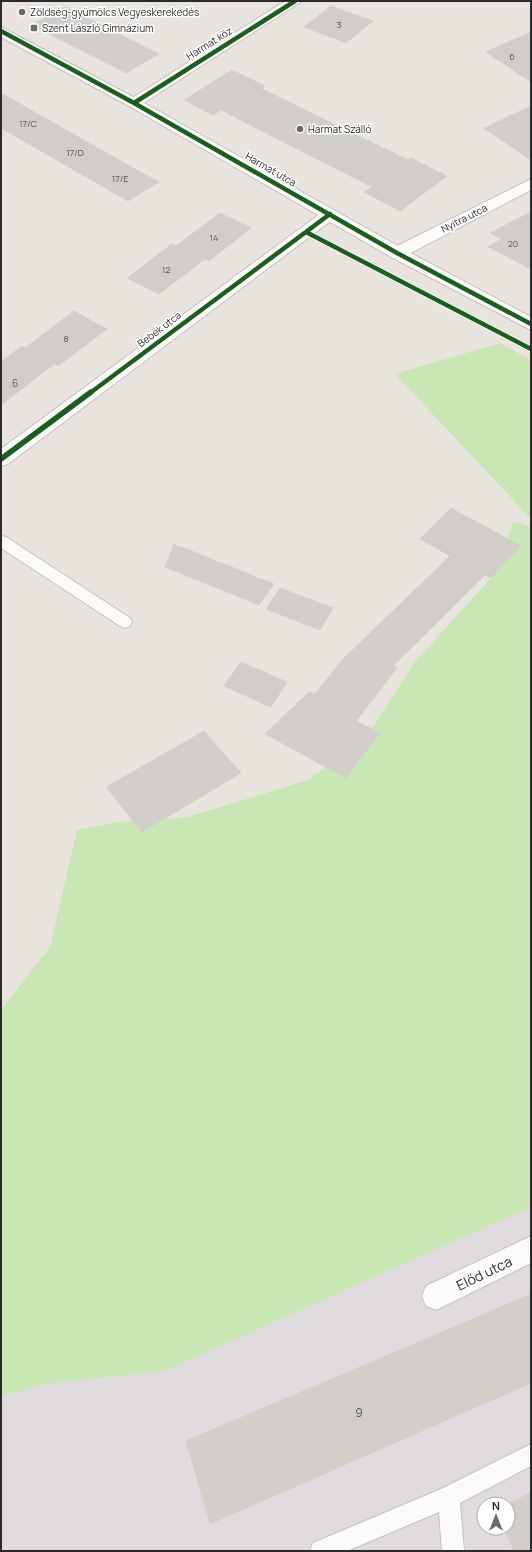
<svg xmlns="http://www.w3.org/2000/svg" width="532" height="1552" font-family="Manrope,sans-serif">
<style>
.industrial{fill:#dfdbde;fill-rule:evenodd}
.green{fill:#c9e7b4}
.building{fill:#d1ceca;stroke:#d4d0ca}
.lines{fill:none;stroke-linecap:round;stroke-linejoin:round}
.lane-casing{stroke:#c2c0c0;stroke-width:2}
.street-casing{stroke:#c2c0c0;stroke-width:2}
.secondary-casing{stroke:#c2c0c0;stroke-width:2}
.lane{fill:#fcfbfa;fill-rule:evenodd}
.street{fill:#fcfbfa;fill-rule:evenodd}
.secondary{fill:#fcfbfa;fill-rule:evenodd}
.cycleway-far1-casing{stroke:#fff;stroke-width:6}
.cycleway-casing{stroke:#fff;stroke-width:8}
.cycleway-far1{stroke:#1b5e20;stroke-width:4.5}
.cycleway{stroke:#1b5e20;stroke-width:5.5}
.poi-dot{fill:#6d6b69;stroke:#fff;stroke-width:1.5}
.labels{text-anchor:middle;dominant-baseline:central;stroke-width:3;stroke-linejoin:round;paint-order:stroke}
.far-number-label{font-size:9px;fill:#545453}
.far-poi-label{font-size:10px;fill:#2a2a2a;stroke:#fff;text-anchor:start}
.far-street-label{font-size:10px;fill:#2a2a2a;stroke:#fff}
.number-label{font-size:10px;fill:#545453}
.near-number-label{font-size:12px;fill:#545453}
.near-street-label{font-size:14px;fill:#2a2a2a;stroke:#fff}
</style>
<rect width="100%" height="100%" fill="#e9e4de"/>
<!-- industrial -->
<path class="industrial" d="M 531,1207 L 531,1551 L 1,1551 L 1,1396 L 48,1384 L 165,1371 ZM 484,1504 L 508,1504 L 508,1528 L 484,1528 Z"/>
<!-- green -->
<path class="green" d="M 500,343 L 531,360 L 531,519 L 395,374 Z
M 513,521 L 531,527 L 531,1207 L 165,1371 L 48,1384 L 1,1396 L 1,1010 L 50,947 L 77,830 L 119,822 L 188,817 L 308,780 L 364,741 L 415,662 L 499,569 Z"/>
<!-- building -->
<path class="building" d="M 331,6 L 373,21 L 346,43 L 304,27 Z
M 65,7 L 159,54 L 126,73 L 31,25 Z
M 531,32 L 531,82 L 486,52 Z
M 232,70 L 265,86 L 262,89 L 408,160 L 411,158 L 447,176 L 400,211 L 364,192 L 372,187 L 221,110 L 213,115 L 184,100 Z
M 1,93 L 135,169 L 159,182 L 128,201 L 1,128 Z
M 531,106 L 531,160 L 484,128 Z
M 531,212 L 531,269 L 488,247 L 502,239 L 490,233 Z
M 220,213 L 251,228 L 209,261 L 205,259 L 159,294 L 127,278 L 172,244 L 176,246 Z
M 74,311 L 107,329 L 58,366 L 54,364 L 1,405 L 1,362 L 22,346 L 25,348 Z
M 451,508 L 521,546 L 491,578 L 485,575 L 393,666 L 397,668 L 356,721 L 380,733 L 346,778 L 265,734 L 309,692 L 315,694 L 343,659 L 450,556 L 420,539 Z
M 174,544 L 274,584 L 259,605 L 165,567 Z
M 280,588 L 333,608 L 320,630 L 266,609 Z
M 241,662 L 287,682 L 271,707 L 224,686 Z
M 204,731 L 241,773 L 142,832 L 106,787 Z
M 531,1294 L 531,1383 L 210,1524 L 186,1441 Z
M 531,1493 L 531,1551 L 514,1551 L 504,1528 L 508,1528 L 507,1504 Z"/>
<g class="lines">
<!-- lane casing -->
<g class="lane-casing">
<path id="lane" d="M 1,536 L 6,537 L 130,618 L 132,622 L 130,626 L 125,628 L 120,626 L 1,548 Z
M 531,1444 L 531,1466 L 460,1503 L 464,1551 L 442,1551 L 439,1512 L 347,1551 L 310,1551 L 313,1543 L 441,1489 Z"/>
</g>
<!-- street casing -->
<g class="street-casing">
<path id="street" d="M 285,1 L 302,1 L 139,106 L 129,106 L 126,103 L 129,100 Z
M 531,179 L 531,190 L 403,257 L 397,258 L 391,257 L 389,253 L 391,249 Z
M 330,209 L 336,211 L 338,214 L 336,217 L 8,464 L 1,466 L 1,449 L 324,211 Z
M 531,1236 L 531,1263 L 436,1310 L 426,1306 L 422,1296 L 426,1286 Z"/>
</g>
<!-- secondary casing -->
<g class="secondary-casing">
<path id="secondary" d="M 1,27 L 139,100 L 403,249 L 531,317 L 531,330 L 391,257 L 129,106 L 1,37 Z"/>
</g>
<!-- lane -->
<use href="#lane" class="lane"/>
<!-- street -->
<use href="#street" class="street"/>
<!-- secondary -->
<use href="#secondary" class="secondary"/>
<!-- cycleway-far1 casing -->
<g class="cycleway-far1-casing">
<path id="cycleway-far1" d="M 1,31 L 134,103 L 397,253 L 531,324
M 134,103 L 295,1
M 306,232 L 531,349
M 90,393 L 330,214"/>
</g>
<!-- cycleway casing -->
<g class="cycleway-casing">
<path id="cycleway" d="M 1,459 L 91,392"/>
</g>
<!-- cycleway-far1 -->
<use href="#cycleway-far1" class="cycleway-far1"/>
<!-- cycleway -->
<use href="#cycleway" class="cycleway"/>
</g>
<!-- markers -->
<g class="poi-dot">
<circle cx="22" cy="12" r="4"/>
<rect x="30" y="24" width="8" height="8" rx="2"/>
<circle cx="300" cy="129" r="4"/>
</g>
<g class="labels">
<!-- far-number labels -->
<g class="far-number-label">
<text x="339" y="24">3</text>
<text x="512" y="56">6</text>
<text x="28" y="123">17/C</text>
<text x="75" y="152">17/D</text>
<text x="120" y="178">17/E</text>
<text x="214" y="237">14</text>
<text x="513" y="243">20</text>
<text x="166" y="269">12</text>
<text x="66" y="338">8</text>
</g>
<!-- far-poi labels -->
<g class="far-poi-label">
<text x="30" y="12">Zöldség-gyümölcs Vegyeskerekedés</text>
<text x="42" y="28">Szent László Gimnázium</text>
<text x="308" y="129">Harmat Szálló</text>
</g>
<!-- far-street labels -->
<g class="far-street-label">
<text transform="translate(209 43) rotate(-32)">Harmat köz</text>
<text transform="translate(271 169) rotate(30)">Harmat utca</text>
<text transform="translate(464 218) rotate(-27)">Nyitra utca</text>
<text transform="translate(159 329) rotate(-37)">Bebek utca</text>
</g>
<!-- number labels -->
<g class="number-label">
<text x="15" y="383">6</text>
</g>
<!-- near-number labels -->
<g class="near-number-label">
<text x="359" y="1412">9</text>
</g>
<!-- near-street labels -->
<g class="near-street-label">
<text transform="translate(484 1273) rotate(-26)">Előd utca</text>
</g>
</g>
<!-- border -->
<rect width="532" height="1552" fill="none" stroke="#2a2a2a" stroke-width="4"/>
<!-- north arrow -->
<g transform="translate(496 1516)"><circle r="19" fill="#ffffff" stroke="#aaaaaa"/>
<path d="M0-3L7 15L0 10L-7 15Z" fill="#6d6b69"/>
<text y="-6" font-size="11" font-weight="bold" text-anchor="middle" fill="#2a2a2a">N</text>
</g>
</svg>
